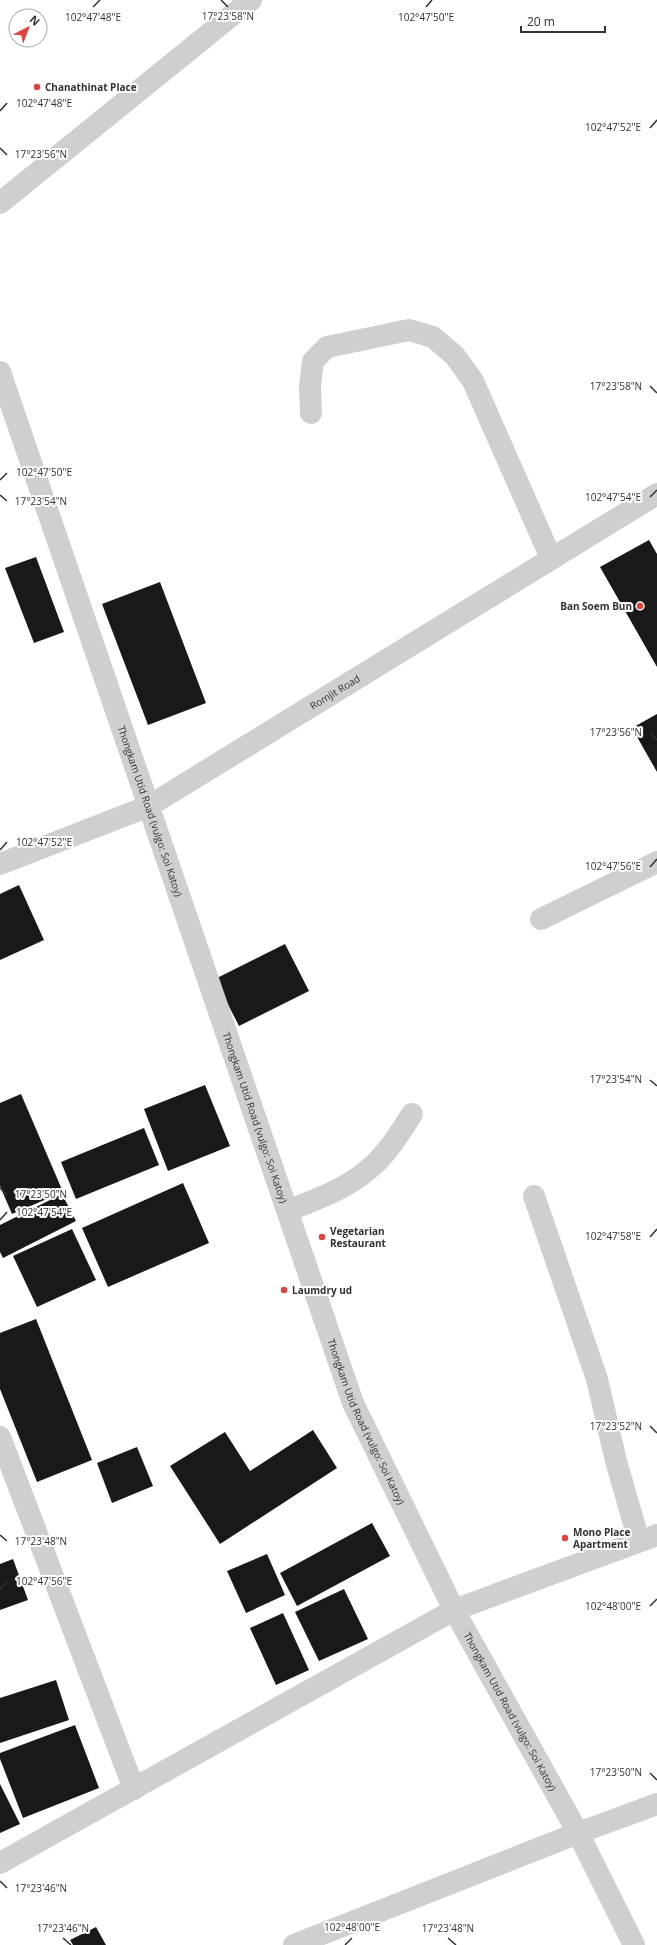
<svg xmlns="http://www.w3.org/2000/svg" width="657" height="1945" font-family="'Open Sans',sans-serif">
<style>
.building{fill:#191919}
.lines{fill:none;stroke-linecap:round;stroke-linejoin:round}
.minor{stroke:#cfcfcf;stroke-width:22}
.ticks{fill:none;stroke:#323232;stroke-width:1.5}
.poi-dot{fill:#d94543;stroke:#fff;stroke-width:1.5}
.labels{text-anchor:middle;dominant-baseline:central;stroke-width:4;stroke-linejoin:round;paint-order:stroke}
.poi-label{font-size:10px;font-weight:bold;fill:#323232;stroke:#fff;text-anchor:start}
.street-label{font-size:10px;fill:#323232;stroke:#fff}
.ticks-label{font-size:10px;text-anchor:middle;fill:#323232;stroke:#fff;stroke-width:4;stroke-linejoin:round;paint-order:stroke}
</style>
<rect width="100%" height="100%" fill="#fff"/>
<!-- building -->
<path class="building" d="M 649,540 L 657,554 L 657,667 L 600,567 Z
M 36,557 L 64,632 L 34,643 L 5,568 Z
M 160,582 L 206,703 L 148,725 L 102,604 Z
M 657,714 L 657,772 L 632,728 Z
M 19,885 L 44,940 L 0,960 L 0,894 Z
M 285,944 L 309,991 L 239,1026 L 215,979 Z
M 205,1085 L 230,1146 L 168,1171 L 144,1109 Z
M 21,1094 L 63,1192 L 12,1214 L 0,1186 L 0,1103 Z
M 144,1128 L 159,1165 L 76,1199 L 61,1162 Z
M 183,1183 L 209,1243 L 108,1287 L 82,1228 Z
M 62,1194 L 76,1221 L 3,1258 L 0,1252 L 0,1225 Z
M 72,1229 L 96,1280 L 37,1307 L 13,1256 Z
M 36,1319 L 92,1460 L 37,1482 L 0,1389 L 0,1333 Z
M 313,1430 L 337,1468 L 220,1544 L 170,1466 L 225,1432 L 250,1471 Z
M 137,1447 L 153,1486 L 112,1503 L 97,1463 Z
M 372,1523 L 390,1556 L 297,1606 L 280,1573 Z
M 267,1554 L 285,1595 L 246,1613 L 227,1571 Z
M 13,1559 L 28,1600 L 0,1610 L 0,1564 Z
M 344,1589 L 368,1639 L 319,1661 L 295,1612 Z
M 283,1613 L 309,1670 L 276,1685 L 250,1628 Z
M 56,1680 L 69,1720 L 0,1743 L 0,1698 Z
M 75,1725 L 99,1788 L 23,1818 L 0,1759 L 0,1753 Z
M 0,1784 L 20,1824 L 0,1833 Z
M 96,1927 L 106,1945 L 73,1945 L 70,1940 Z"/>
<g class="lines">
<!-- minor -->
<g class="minor">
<path d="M 0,203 L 251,0"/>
<path id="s1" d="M 0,372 L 353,1403 L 454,1610 L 578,1833 L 634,1945"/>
<path d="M 311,413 L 310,386 L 313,361 L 327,347 L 409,330 L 433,337 L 455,356 L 473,381 L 551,558"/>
<path id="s2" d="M 0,864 L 149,806 L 657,494"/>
<path d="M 541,919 L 657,862"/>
<path d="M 534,1196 L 597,1379 L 616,1461 L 639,1541"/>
<path d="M 287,1211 C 315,1200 346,1189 369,1169 C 387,1154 400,1133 412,1114"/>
<path d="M 0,1437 L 134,1789"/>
<path d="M 0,1863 L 454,1610 L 657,1535"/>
<path d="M 294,1945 L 578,1833 L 657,1804"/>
</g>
</g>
<!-- ticks -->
<path class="ticks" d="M 221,0 L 228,7M 93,7 L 100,0M 426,7 L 432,0M 0,111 L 7,103M 650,128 L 657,120M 0,148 L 7,155M 650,386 L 657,393M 0,480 L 7,473M 0,495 L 7,501M 650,497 L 657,490M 650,733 L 657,740M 0,850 L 7,842M 650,867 L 657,859M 650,1080 L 657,1086M 0,1188 L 7,1195M 0,1220 L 7,1212M 650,1237 L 657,1229M 650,1426 L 657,1433M 0,1535 L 7,1541M 0,1589 L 7,1582M 650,1606 L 657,1599M 650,1773 L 657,1780M 0,1881 L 7,1888M 63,1938 L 71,1945M 448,1938 L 456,1945M 345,1945 L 352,1938"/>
<!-- markers -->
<g class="poi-dot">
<circle cx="37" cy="87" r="4"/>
<circle cx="640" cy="606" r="4"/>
<circle cx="322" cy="1237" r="4"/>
<circle cx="284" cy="1290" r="4"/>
<circle cx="565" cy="1538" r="4"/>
</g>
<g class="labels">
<!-- poi labels -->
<g class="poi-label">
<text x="45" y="87">Chanathinat Place</text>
<text x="632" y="606" text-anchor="end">Ban Soem Bun</text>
<text x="330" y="1231">Vegetarian<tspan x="330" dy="12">Restaurant</tspan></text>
<text x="292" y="1290">Laumdry ud</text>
<text x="573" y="1532">Mono Place<tspan x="573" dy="12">Apartment</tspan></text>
</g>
<!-- street labels -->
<g class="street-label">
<text stroke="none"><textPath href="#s2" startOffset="378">Romjit Road</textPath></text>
<text stroke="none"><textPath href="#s1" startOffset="464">Thongkam Utid Road (vulgo: Soi Katoy)</textPath></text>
<text stroke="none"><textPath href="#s1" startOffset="788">Thongkam Utid Road (vulgo: Soi Katoy)</textPath></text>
<text stroke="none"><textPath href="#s1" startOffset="1112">Thongkam Utid Road (vulgo: Soi Katoy)</textPath></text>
<text stroke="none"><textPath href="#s1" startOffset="1436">Thongkam Utid Road (vulgo: Soi Katoy)</textPath></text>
</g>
</g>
<g class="ticks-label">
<text x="228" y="20">17°23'58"N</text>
<text x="93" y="21">102°47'48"E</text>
<text x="426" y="21">102°47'50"E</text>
<text x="44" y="107">102°47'48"E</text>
<text x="613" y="131">102°47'52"E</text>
<text x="41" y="158">17°23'56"N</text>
<text x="616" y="390">17°23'58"N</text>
<text x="44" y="476">102°47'50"E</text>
<text x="613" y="501">102°47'54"E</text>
<text x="41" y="505">17°23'54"N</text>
<text x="616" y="736">17°23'56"N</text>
<text x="44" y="846">102°47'52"E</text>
<text x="613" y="870">102°47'56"E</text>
<text x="616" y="1083">17°23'54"N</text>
<text x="41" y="1198">17°23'50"N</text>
<text x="44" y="1216">102°47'54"E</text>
<text x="613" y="1240">102°47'58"E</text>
<text x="616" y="1430">17°23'52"N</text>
<text x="41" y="1545">17°23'48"N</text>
<text x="44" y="1585">102°47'56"E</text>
<text x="613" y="1610">102°48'00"E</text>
<text x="616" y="1776">17°23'50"N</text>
<text x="41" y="1892">17°23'46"N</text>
<text x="352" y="1931">102°48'00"E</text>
<text x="63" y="1932">17°23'46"N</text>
<text x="448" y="1932">17°23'48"N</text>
</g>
<!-- north arrow -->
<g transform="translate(28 28) rotate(42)"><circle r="19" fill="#ffffff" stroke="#adadad"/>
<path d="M0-3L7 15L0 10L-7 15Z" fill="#d94543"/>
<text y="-6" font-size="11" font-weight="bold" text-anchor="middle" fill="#323232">N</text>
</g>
<!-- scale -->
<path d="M521 26v6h84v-6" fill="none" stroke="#323232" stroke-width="2"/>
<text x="527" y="26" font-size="12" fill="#323232" stroke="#ffffff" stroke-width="3" paint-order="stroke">20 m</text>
</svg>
